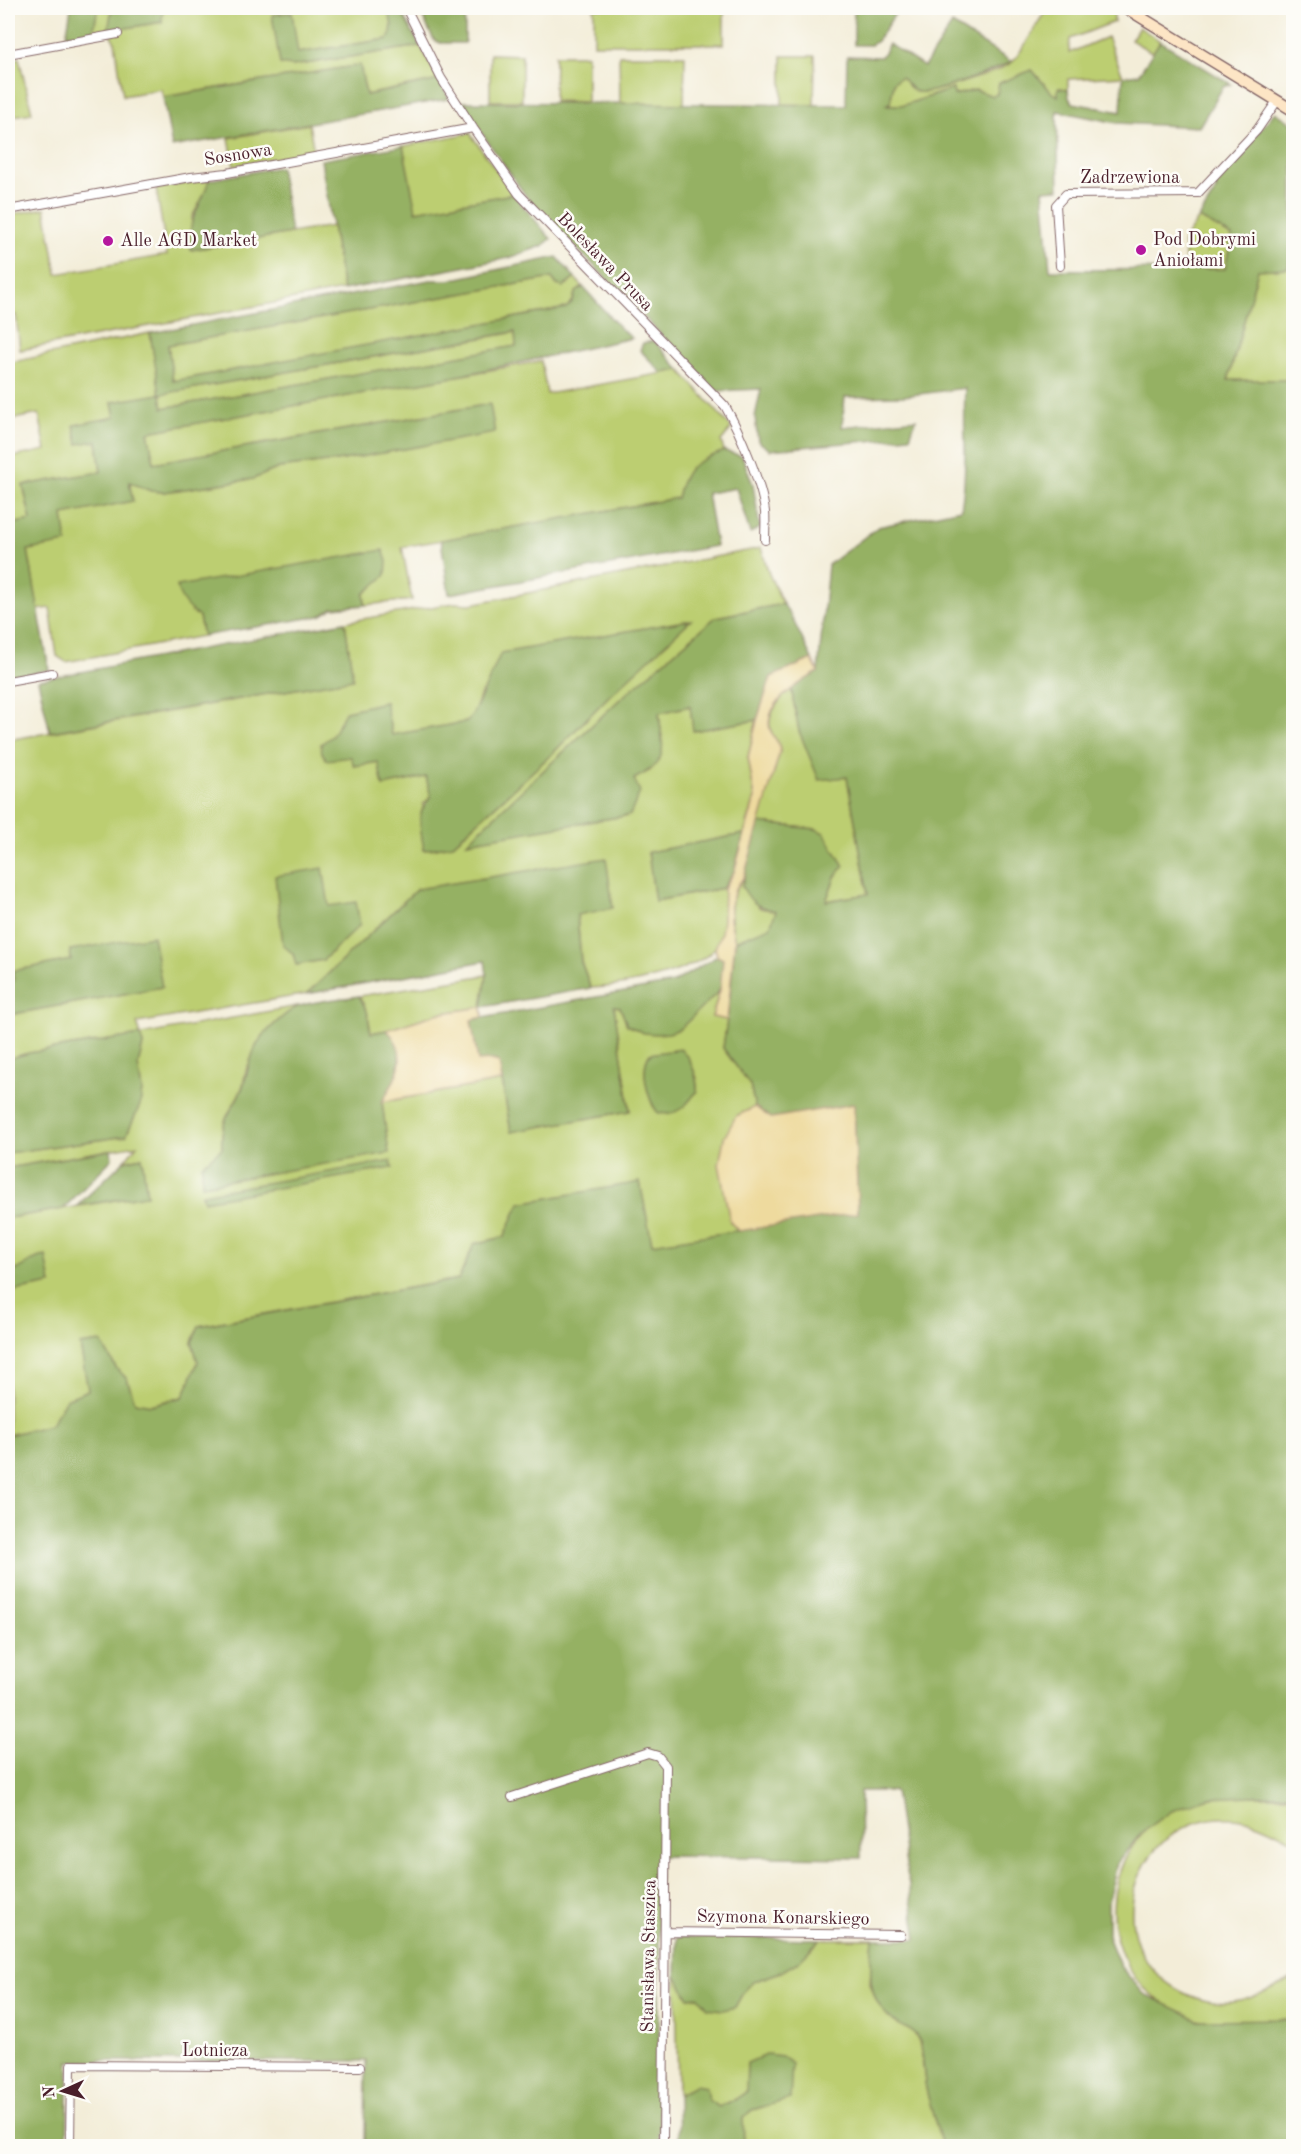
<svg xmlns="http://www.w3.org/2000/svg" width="1301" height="2154" font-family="'Old Standard TT',serif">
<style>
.green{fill:#bcce71;stroke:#83764e;stroke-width:1.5;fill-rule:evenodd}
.forest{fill:#95b163;stroke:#706847;stroke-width:1.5;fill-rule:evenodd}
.sand{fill:#eeda9e;stroke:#9c7c64;stroke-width:1.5}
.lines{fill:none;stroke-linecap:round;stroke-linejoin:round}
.minor-casing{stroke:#856768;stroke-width:10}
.secondary-casing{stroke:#856768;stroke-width:13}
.minor{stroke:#fff;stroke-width:8}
.secondary{stroke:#fde5c5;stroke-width:10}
.poi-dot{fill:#b5179e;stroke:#fdfcf7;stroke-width:2}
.labels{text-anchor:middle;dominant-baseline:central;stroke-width:5;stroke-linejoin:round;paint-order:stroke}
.street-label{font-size:18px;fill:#4a1f2b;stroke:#fdfcf7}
.poi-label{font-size:18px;fill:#4a1f2b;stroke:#fdfcf7;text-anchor:start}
</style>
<rect width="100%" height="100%" fill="#fdfcf7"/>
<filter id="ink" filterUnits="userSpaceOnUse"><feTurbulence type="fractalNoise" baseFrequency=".0167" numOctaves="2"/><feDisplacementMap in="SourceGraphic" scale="12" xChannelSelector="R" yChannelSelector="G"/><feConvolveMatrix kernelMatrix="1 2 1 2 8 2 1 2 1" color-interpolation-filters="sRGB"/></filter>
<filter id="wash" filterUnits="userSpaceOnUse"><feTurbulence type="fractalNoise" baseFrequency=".008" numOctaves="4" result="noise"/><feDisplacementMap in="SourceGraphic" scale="24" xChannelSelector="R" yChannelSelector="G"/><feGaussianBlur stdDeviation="1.35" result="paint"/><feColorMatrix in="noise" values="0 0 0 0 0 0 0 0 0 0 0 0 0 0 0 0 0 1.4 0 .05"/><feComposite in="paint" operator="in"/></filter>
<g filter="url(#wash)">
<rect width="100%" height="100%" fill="#f3edd8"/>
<!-- green -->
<path class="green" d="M 98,8 L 112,8 L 109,30 L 162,22 L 163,8 L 386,8 C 391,18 395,28 388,39 L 298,53 L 292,66 L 420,46 L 439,80 L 366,95 L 360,65 L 163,97 L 161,89 L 123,96 L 115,42 L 108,31 L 93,33 Z
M 594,8 L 724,8 L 724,44 L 594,44 Z
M 1038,8 L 1106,8 L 1114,12 L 1114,22 L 1070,39 L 1069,53 L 1107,37 L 1123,76 L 1068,79 L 1068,89 L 1058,88 L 1059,96 L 1052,93 L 1032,70 L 998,87 L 997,94 L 993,96 L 976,90 L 954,95 L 952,89 L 904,105 L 881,105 L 890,103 L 894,82 L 901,77 C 906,81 911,91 918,92 C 932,94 999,72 1011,63 C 1020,56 1037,23 1045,12 Z
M 1139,27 L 1160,41 L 1153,53 L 1131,40 Z
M 490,54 L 522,55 L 522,101 L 490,101 Z
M 555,55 L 587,55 L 587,102 L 554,101 Z
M 619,55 L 685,55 L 684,104 L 620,103 Z
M 782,56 L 815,56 L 814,105 L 782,104 Z
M 19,58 L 32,113 L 8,117 L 8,61 Z
M 309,124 L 314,152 L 234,166 L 229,138 Z
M 470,133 L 513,194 L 415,211 L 403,146 Z
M 209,180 L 206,191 L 192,217 L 191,250 L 332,226 L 343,290 L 20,350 L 16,315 L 8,317 L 8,215 L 45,208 L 57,274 L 167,255 L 156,188 Z
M 1199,218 L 1232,236 L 1225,269 L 1186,269 L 1184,240 Z
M 1293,248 L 1293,380 L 1228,381 L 1258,269 L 1288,268 Z
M 552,278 L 557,285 L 568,284 L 575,278 L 583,287 L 575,293 L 573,301 L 566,308 L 173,382 L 168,345 Z
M 516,332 L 517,346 L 163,408 L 160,394 L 112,402 L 115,417 L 97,441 L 101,472 L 23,485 L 31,520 L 8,525 L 8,458 L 46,450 L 39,414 L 8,420 L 8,363 L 150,333 L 161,394 Z
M 541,361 L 547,394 L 680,370 L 730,426 L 731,429 L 721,441 L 724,451 L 742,456 L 753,485 L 402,547 L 412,600 L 365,605 L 364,594 L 371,588 L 192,612 L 199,617 L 203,636 L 66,662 L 57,656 L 50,608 L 38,610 L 28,550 L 66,543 L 63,515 L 132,501 L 129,482 L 151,491 L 164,492 L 253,479 L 279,468 L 343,460 L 494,433 L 489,404 L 154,463 L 148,432 Z
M 761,548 L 769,574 L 783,604 L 716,617 L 618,701 L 468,841 L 630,815 L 634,779 L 651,770 L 662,739 L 659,713 L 690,706 L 694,731 L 757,720 L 748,757 L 755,798 L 744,834 L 648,852 L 655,901 L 724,888 C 723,907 727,933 715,948 C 695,973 621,987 591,988 L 581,962 L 577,914 L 417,889 L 307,994 L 137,1023 L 141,1035 L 297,1006 C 274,1025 261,1038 248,1066 C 244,1073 245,1081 242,1088 C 231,1113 220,1118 222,1148 L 215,1156 L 205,1162 L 388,1153 L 382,1102 L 502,1081 L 511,1132 L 630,1111 L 614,1006 L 620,1007 L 627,1025 L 692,1016 L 720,990 L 712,1017 L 727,1020 L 723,1048 L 750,1085 L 755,1107 L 736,1116 L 730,1222 L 739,1231 L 652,1244 L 640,1182 L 504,1237 L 474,1244 L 459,1279 L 199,1326 L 192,1342 L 198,1362 L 183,1397 L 151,1405 L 135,1402 L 127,1379 L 116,1368 L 101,1342 L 80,1345 L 89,1390 L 66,1399 L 51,1425 L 8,1435 L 8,1292 L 51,1284 L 19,1269 L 8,1275 L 8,1218 L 146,1195 L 142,1157 L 124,1161 L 137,1145 L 8,1168 L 8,1153 L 126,1136 L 142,1091 L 138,1065 L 143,1045 L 140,1035 L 29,1053 L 14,1057 L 8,1060 L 8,1015 L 162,987 L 70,950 L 72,960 L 12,971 L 14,981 L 8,983 L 8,740 L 353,679 L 345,622 L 454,603 L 471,604 ZM 482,691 L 607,698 L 554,752 L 452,845 L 424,850 L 423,804 L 431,797 L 427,777 L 379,762 L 355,766 L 352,757 L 321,744 L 385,702 L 392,735 L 467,722 L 472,718 ZM 293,954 L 323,960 L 297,965 ZM 650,1054 L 688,1057 L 697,1078 L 697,1091 L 653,1106 C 648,1091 640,1068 650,1054 Z
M 791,688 L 799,731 L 847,777 L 868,894 L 826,901 L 835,877 L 816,829 L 758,823 L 781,748 C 778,742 773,737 771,731 C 765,715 781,698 791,688 Z
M 744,877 L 742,887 L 760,908 L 776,911 L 771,927 L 735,941 C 729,915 727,899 744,877 Z
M 487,975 L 482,1007 L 436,1014 L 387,1030 L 371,1033 L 367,1011 L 359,996 Z
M 1293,1796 L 1293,1840 C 1275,1832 1255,1820 1234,1818 C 1134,1811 1091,1945 1182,1992 C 1199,2001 1220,2005 1239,2001 C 1258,1997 1276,1986 1293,1978 L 1293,2020 C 1261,2021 1215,2028 1185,2015 C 1170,2008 1156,2000 1144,1988 C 1093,1935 1107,1844 1173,1810 C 1209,1791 1254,1797 1293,1796 Z
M 820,1939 L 873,1939 L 870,1983 L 876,1999 L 897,2024 L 912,2030 L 919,2041 L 926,2088 L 942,2146 L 744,2146 L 743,2118 L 752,2110 L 790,2099 L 746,2092 L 736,2099 L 719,2107 L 708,2101 L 695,2085 L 678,2095 L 676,1975 L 689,1998 L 699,1997 L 735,2007 L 744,1991 L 754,1981 L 781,1972 L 811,1950 Z"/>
<!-- forest -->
<path class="forest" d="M 71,8 L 98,8 L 93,33 L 66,37 Z
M 112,8 L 163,8 L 162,22 L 108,31 Z
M 386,8 L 399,8 L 420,46 L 292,66 L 280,64 L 272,15 L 292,12 L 298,53 L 388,39 C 395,28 391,18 386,8 Z
M 418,8 L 465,8 L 465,43 L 440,43 L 434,40 Z
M 854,8 L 899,8 L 877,41 L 871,45 L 854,45 Z
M 952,24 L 1012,62 C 993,70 937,95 918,92 C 911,92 906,81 901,77 L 894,82 L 890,103 L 885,105 L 904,105 L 953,89 L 954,95 L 976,90 L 993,96 L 997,94 L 999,83 L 1032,70 L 1052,93 L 1058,96 L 1058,88 L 1068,89 L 1069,98 L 1073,103 L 1121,112 L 1123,76 L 1139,74 L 1160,41 L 1231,84 L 1223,87 L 1199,127 L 1117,123 L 1057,111 L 1059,189 L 1043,190 L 1050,270 L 1225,269 L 1232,236 L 1199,218 L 1217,189 L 1212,188 L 1214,184 L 1275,112 L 1293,124 L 1293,248 L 1288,268 L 1258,270 L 1228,380 L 1294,380 L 1293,1794 L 1209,1798 L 1172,1811 L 1141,1833 L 1117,1863 L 1108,1901 L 1108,1936 L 1120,1966 L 1144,1994 L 1199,2020 L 1293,2019 L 1293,2146 L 942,2146 C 937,2127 930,2108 926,2088 C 923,2074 924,2057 920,2042 C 915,2029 906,2030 896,2023 C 866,2001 869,1972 873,1939 L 917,1939 L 895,1791 L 860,1791 L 861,1858 L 659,1856 L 659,2146 L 365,2146 L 366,2061 L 69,2061 L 67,2146 L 8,2146 L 8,1435 L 51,1425 L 66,1399 L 88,1390 L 80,1345 L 101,1342 L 116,1368 L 127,1379 L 135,1402 L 151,1405 L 183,1397 L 198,1362 L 192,1342 L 199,1326 L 459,1279 L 474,1244 L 504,1237 L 520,1203 L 640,1182 L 652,1244 L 858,1212 L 854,1105 L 771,1118 L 755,1107 L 750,1085 L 723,1048 L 729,1006 L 735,941 L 770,927 L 776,911 C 757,906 752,905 742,886 L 758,823 L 816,829 L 824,833 L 844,866 L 835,877 L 826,901 L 868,894 L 847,777 L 819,780 L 799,731 L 791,688 L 818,672 L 828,565 L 878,527 L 961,509 C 968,470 963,428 965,388 L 904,396 L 845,397 L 842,427 L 916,419 L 910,437 L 770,450 L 758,441 L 755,417 L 761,389 L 716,391 L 526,196 L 460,102 L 846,105 L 847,56 L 881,57 L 889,44 L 924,67 Z
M 360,65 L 366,95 L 439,80 L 449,99 L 172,147 L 163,97 Z
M 403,146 L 416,211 L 513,194 L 551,239 L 542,246 L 509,258 L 343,290 L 321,160 Z
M 280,167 L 291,233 L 191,250 C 186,217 201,209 209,180 Z
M 557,257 L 575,278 L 563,287 L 557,285 L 552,278 L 168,345 L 173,381 L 566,308 L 573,301 L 575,293 L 583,287 L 620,328 L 632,338 L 448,378 L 148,432 L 154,463 L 490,404 L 495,433 L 343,460 L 279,468 L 253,479 L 164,492 L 151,491 L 129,482 L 133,501 L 63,515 L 67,543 L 28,550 L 49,670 L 8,677 L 8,525 L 31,520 L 23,485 L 101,472 L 97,441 L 78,444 L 74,425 L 115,417 L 112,402 L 160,394 L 150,333 L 430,280 L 449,280 ZM 515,332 L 516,346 L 163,408 L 161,394 Z
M 654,341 L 680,370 L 662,373 L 640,350 L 643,343 Z
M 724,451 L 742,456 L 753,485 L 760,528 L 750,533 L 736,488 L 707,493 L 716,546 L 449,594 L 441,540 L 677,498 C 684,465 694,463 724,451 Z
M 383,550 L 387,561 L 386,575 L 364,594 L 365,605 L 333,608 L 320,616 L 203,636 L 199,617 C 188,609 179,600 177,586 Z
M 783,604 L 791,616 L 812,659 L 771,677 L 757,720 L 693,731 L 690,706 L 659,713 C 662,749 672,760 634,779 L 640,792 L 630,815 L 467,842 L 618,701 L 716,617 Z
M 691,620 L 607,698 L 554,752 L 452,845 L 424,850 C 421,829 414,814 431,797 L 426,777 L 383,786 L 378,762 L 354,766 L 351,757 L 327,760 L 322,753 L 321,744 L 332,736 L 346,711 L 385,702 L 392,735 L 467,722 C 474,717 495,665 501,653 Z
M 345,622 L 353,679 L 50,732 L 38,680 Z
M 744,834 L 734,872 L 723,888 L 655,901 L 648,852 Z
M 606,858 L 613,908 L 577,915 L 581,962 L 591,988 L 482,1007 L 487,975 L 485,961 L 307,994 L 417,889 Z
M 323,868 L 329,906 L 356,902 L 360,925 L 323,960 L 296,965 L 293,954 L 283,945 L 275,876 Z
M 153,936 L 162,987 L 8,1015 L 8,983 L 14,981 L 12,971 L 71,960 L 70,950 Z
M 717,956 L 724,958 L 720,990 L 680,1029 L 669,1033 L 656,1034 L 644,1033 L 627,1025 L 620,1007 L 614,1006 L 630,1111 L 511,1132 L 499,1062 L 492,1060 L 478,1062 L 471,1020 L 673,983 Z
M 359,996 L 367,1011 L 371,1033 L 387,1030 L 396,1039 L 400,1051 L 397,1077 L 382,1102 L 389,1153 L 202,1185 L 202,1165 L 222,1148 C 220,1119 231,1113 242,1089 C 248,1074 249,1056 259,1041 C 265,1032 290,1008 300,1006 C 319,1000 340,999 359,996 Z
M 140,1035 L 143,1045 L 138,1065 L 142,1091 L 140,1105 L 126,1136 L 8,1153 L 8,1060 L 14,1057 L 29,1053 Z
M 681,1049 C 692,1061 697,1075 697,1091 C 687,1105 677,1117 658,1113 C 648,1100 639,1069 650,1054 Z
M 111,1150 L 112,1159 L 63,1209 L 8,1218 L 8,1168 Z
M 142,1157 L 147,1195 L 77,1206 L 124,1161 Z
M 391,1161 L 393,1168 L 204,1201 L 202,1194 Z
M 46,1256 L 51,1284 L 8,1292 L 8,1275 L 37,1258 Z
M 677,1937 L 820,1939 L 798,1962 L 781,1972 L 754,1981 L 744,1991 L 735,2007 L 723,2010 L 708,2008 L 699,1997 L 689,1998 L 676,1975 Z
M 768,2054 L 782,2056 L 792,2064 L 790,2099 L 752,2110 L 743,2118 L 744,2146 L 679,2146 L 678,2095 L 695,2085 L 706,2087 L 708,2100 L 719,2107 L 736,2099 L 746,2092 L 747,2063 Z"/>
<!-- sand -->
<path class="sand" d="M 812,659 L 818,672 C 801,682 760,705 771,732 C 774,737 778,742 781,748 L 744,877 L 735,889 L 731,904 L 730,919 L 735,941 L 727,1020 L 712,1017 L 720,990 L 723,959 L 717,956 L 715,948 L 721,933 L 723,920 L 724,888 L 734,872 L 755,798 L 748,757 L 757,720 L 771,677 Z
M 482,1007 L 483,1017 L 471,1020 L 478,1061 L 492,1060 L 499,1062 L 502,1081 L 382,1102 C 397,1078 411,1054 387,1030 L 436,1014 Z
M 854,1104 L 858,1213 L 739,1231 L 730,1222 L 719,1164 L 724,1138 L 736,1116 L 755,1107 L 771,1118 Z"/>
</g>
<g filter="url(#ink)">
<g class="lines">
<!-- minor casing -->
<g class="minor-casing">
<path id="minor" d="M 406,8 L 441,78 L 473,128 L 519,194 L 725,406 C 739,430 762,484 765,512 C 766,521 765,531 765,540
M 8,54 L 118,34
M 8,210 L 191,177 L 227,173 L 473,128
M 1060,266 L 1056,205 L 1066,194 L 1198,193 L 1257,130 L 1277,101
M 8,681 L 52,673
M 512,1797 L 648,1753 L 658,1756 L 666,1766 L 663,2146
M 665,1932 L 901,1935
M 70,2146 L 71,2065 L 360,2067"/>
</g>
<!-- secondary casing -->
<g class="secondary-casing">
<path id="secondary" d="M 1126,8 L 1294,111"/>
</g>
<!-- minor -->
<use href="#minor" class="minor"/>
<!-- secondary -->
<use href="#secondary" class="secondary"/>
</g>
</g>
<!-- markers -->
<g class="poi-dot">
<circle cx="108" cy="241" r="6"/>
<circle cx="1141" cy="250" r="6"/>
</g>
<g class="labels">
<!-- street labels -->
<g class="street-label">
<text transform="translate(238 155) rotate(-9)">Sosnowa</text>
<text x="1130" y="178">Zadrzewiona</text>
<text transform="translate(605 262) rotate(46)">Bolesława Prusa</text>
<text transform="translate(783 1918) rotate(1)">Szymona Konarskiego</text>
<text transform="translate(649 1956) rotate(-89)">Stanisława Staszica</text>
<text x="215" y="2051">Lotnicza</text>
</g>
<!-- poi labels -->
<g class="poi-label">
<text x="1153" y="240">Pod Dobrymi<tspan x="1153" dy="21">Aniołami</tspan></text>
<text x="120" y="241">Alle AGD Market</text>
</g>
</g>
<!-- margin -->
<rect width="1301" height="2154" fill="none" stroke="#fdfcf7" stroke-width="30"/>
<!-- north arrow -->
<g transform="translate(63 2091) rotate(266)" stroke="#fdfcf7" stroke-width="4.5" paint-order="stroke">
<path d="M0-4.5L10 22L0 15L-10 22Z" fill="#4a1f2b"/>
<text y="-9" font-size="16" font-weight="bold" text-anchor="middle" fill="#4a1f2b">N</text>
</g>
</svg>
